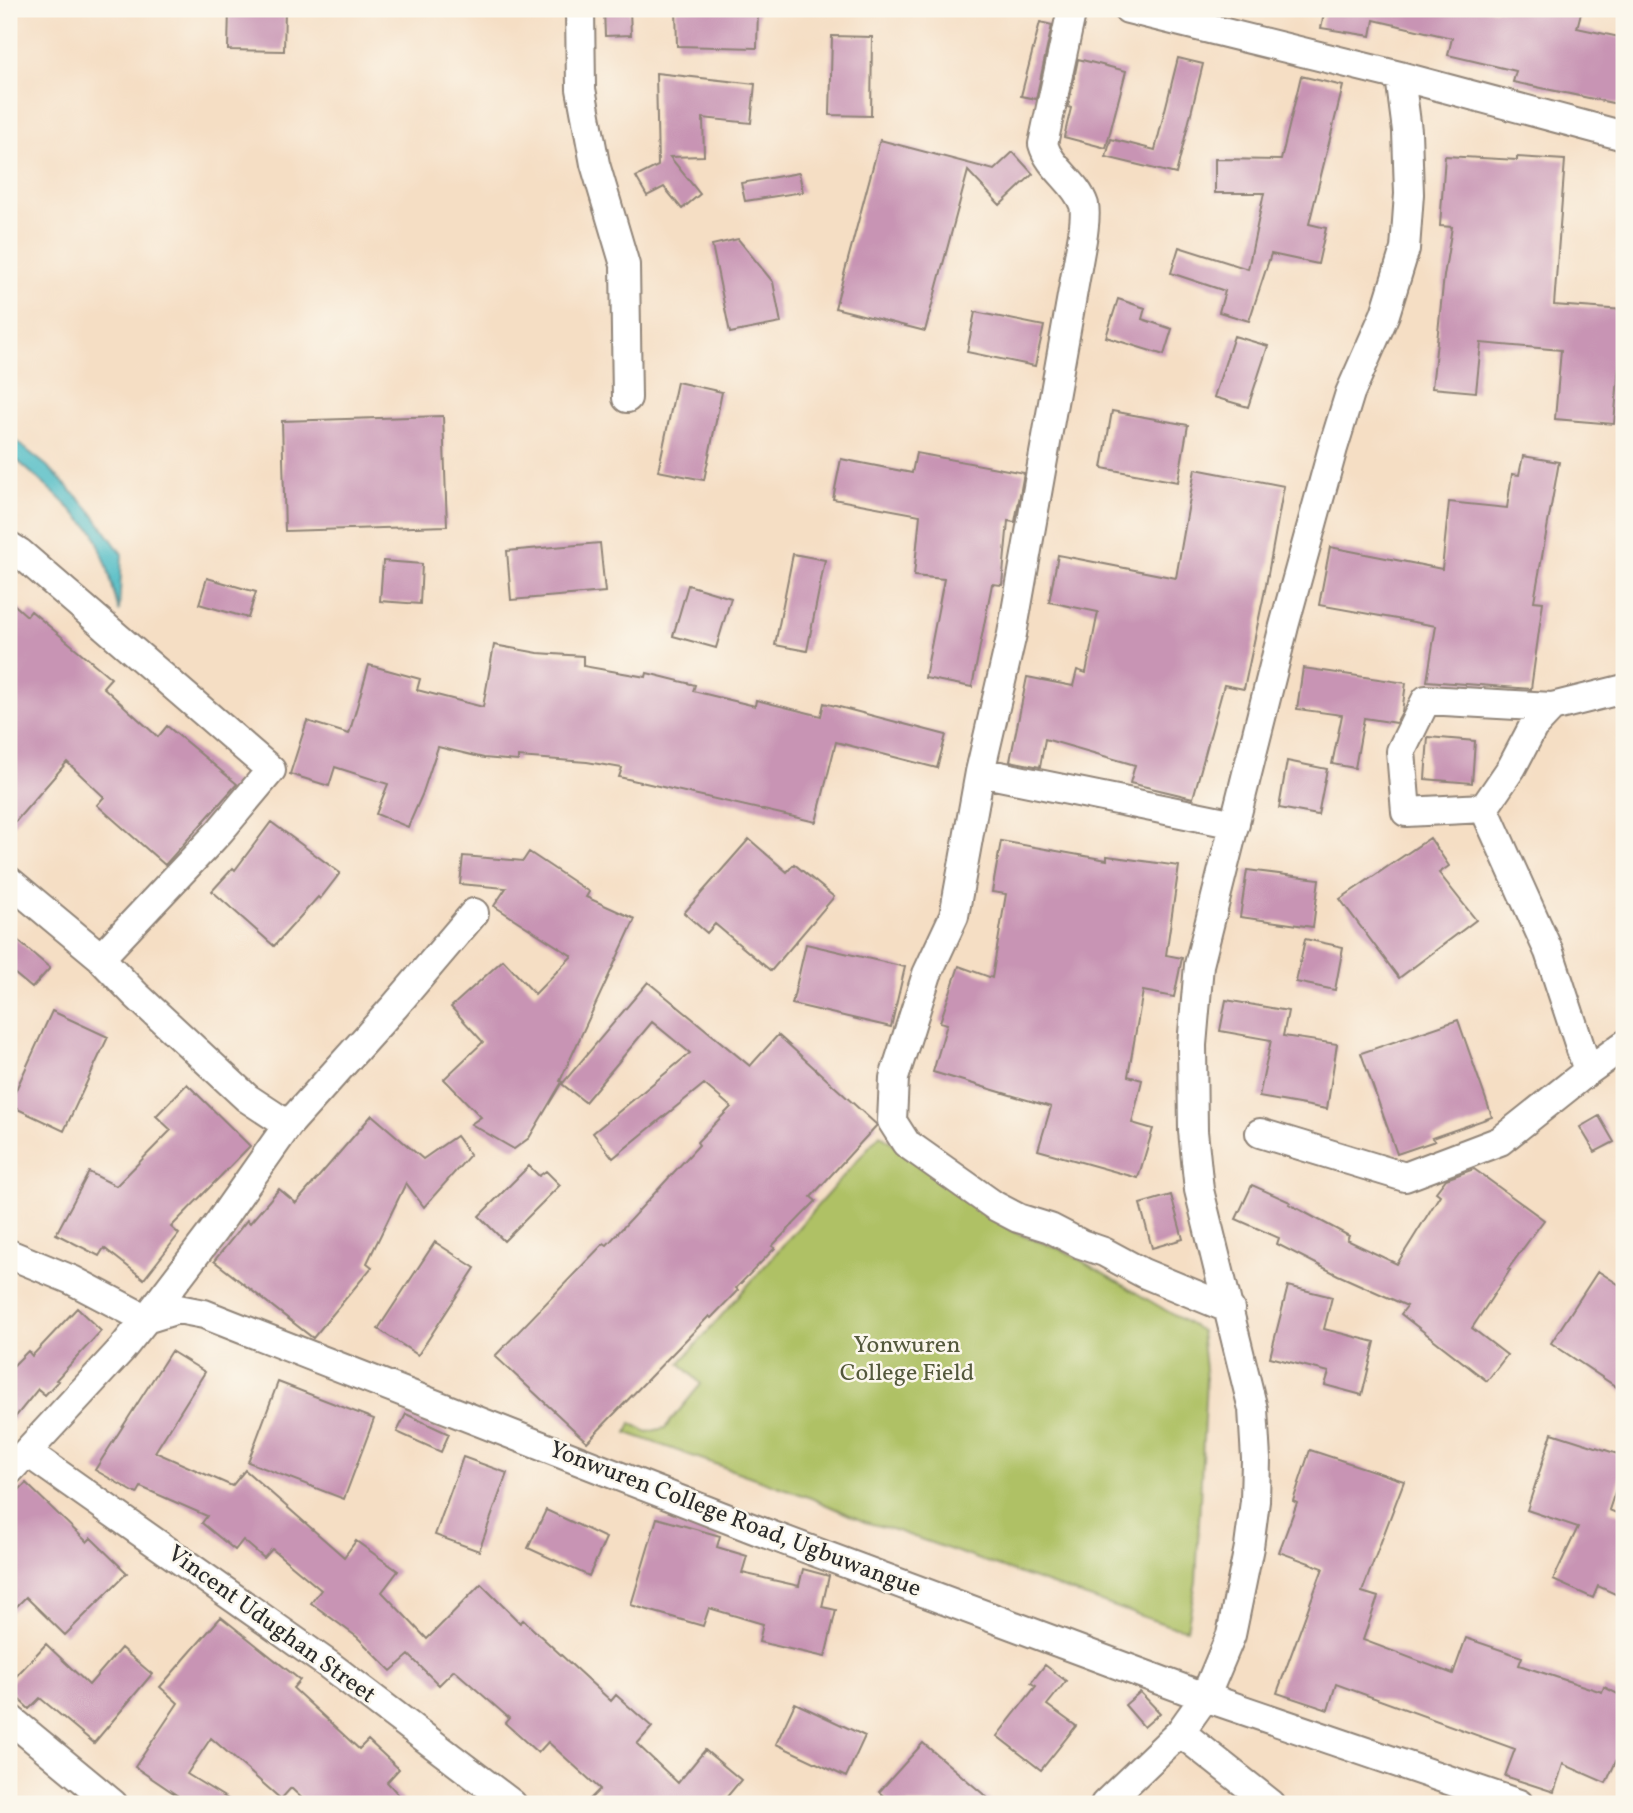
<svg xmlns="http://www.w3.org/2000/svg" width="1633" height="1813" font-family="Vollkorn,serif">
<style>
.green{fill:#afc165;stroke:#6d7648;stroke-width:2}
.water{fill:#4dbbc5;stroke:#3c7378;stroke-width:2}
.building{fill:#c894b4}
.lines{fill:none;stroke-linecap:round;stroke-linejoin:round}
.minor-casing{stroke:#908478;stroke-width:32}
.minor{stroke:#fff;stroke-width:28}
.labels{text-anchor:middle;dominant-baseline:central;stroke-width:5;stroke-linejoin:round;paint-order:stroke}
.park-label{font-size:24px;fill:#53583c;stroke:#fbf7ec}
.street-label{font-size:24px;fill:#2b2b2b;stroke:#fbf7ec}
</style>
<rect width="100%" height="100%" fill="#fbf7ec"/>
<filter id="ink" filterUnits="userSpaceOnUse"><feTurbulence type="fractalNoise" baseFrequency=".0143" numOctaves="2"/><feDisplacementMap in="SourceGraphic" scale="14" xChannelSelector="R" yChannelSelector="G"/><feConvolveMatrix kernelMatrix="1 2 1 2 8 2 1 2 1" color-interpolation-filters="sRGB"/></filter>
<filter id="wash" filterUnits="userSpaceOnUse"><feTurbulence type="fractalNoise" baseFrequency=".00686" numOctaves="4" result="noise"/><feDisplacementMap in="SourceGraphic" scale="28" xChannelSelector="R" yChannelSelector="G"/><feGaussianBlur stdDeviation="1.57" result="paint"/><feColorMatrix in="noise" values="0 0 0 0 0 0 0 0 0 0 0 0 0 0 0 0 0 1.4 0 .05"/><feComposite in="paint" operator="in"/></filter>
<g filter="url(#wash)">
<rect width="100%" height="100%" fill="#f5dec4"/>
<!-- green -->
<path class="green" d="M 880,1134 L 1014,1232 L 1065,1251 L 1201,1331 L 1206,1379 L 1196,1582 L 1187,1629 L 1170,1626 L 894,1530 L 865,1522 L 811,1498 L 627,1433 L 631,1423 L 647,1432 L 665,1428 L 701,1384 L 680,1363 Z"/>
<!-- water -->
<path class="water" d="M 9,436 L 47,466 L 90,510 L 122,554 L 119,612 L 107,566 L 94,532 L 54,493 L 9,453 Z"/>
<g id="blocks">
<!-- building -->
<path class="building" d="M 229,9 L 285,9 L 284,51 L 228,50 Z
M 604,9 L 630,9 L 631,35 L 605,36 Z
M 676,9 L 758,9 L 757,48 L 677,46 Z
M 1325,9 L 1582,9 L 1577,28 L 1624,38 L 1624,93 L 1622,105 L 1513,82 L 1516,71 L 1448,55 L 1452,38 L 1374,20 L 1371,36 L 1321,28 Z
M 1040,22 L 1052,25 L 1036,99 L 1021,96 Z
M 832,36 L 872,37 L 871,116 L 830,115 Z
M 1178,58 L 1203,64 L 1176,174 L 1106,157 L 1111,139 L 1155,150 Z
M 1078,59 L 1126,71 L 1106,148 L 1064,137 L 1071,108 L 1068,107 Z
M 656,73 L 755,84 L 751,123 L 703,118 L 704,156 L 670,157 L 700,194 L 682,209 L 664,187 L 647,196 L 636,177 L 658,166 Z
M 1301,76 L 1343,86 L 1309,224 L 1326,228 L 1318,264 L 1271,254 L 1249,321 L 1219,312 L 1225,291 L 1171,273 L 1179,247 L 1248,269 L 1264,193 L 1215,193 L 1215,159 L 1281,160 Z
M 880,140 L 994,170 L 1013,152 L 1033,174 L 1000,205 L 968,171 L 925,331 L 835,308 Z
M 1445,156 L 1517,160 L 1517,157 L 1565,160 L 1554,305 L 1624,310 L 1624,354 L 1620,354 L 1614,424 L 1555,419 L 1561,350 L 1481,343 L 1476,392 L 1432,388 L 1444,276 L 1452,227 L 1440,226 Z
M 799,173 L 803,192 L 745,201 L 741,183 Z
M 738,239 L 773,282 L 781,323 L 730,333 L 712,245 Z
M 1118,299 L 1145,308 L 1142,319 L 1172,329 L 1164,355 L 1106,337 Z
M 975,312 L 1044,326 L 1035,366 L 967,352 Z
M 1234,336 L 1268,346 L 1248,407 L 1214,397 Z
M 677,382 L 722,392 L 704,480 L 658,471 Z
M 1112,411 L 1188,425 L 1178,482 L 1102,468 Z
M 443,416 L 447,526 L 285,531 L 282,421 Z
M 916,453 L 1024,473 L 1015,522 L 1008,521 L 1002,585 L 992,584 L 972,687 L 925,678 L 944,579 L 914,576 L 920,515 L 833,499 L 841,459 L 912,473 Z
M 1523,456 L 1559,462 L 1534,601 L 1543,602 L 1531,689 L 1427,681 L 1436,626 L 1319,605 L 1330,547 L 1442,569 L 1449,502 L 1507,508 L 1512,474 L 1519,475 Z
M 1195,469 L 1284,486 L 1266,585 L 1244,689 L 1224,685 L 1193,798 L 1130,783 L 1135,765 L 1045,739 L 1040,767 L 1010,761 L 1027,677 L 1073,686 L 1077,670 L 1086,673 L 1098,612 L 1049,602 L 1058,555 L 1176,578 Z
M 600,543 L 605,592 L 511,600 L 507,551 Z
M 793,554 L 825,560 L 807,651 L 775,645 Z
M 383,561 L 422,564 L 420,604 L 380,601 Z
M 207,578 L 256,592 L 248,618 L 199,604 Z
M 688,585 L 731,598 L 716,648 L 673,636 Z
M 9,600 L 27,616 L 31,611 L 111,678 L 103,687 L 158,737 L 167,726 L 237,784 L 165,865 L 97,805 L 104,797 L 67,762 L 9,829 Z
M 494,645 L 538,653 L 583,656 L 583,666 L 646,677 L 647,673 L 695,685 L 693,691 L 755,706 L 756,700 L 821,716 L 824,703 L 946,735 L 937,768 L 836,742 L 816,822 L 619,777 L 622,768 L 587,762 L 518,757 L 518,761 L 484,758 L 438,747 L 422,795 L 408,827 L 376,814 L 388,784 L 335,767 L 329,786 L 290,774 L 307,721 L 349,734 L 369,665 L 420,679 L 417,690 L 483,707 Z
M 1303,668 L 1406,683 L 1402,712 L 1396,723 L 1364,718 L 1355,768 L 1332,764 L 1342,715 L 1297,709 Z
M 1428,737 L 1475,741 L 1472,783 L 1425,779 Z
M 1287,761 L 1327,769 L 1318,815 L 1279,808 Z
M 271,822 L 340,873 L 320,899 L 318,897 L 274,946 L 212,891 L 233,868 L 235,870 Z
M 1430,838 L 1449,866 L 1439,873 L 1476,920 L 1399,978 L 1340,899 Z
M 749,839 L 787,872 L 794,864 L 834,897 L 771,971 L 715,924 L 707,933 L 684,913 Z
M 1001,841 L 1107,860 L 1107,856 L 1179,866 L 1166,955 L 1182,958 L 1174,997 L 1143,991 L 1128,1076 L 1142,1080 L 1132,1123 L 1153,1129 L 1138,1178 L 1038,1150 L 1051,1107 L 933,1072 L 947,1024 L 940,1022 L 959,966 L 992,978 L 1006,894 L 992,892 Z
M 529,852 L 589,892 L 586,897 L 635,919 L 560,1081 L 562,1082 L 529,1138 L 514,1149 L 471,1124 L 481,1117 L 444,1079 L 483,1042 L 451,1007 L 503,960 L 535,994 L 572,956 L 494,906 L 506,888 L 460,884 L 463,856 L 523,861 Z
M 1247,870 L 1319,879 L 1313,927 L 1240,917 Z
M 9,933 L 50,968 L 32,988 L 9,969 Z
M 1305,939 L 1343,947 L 1335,990 L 1296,982 Z
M 806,944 L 905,967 L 891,1027 L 792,1004 Z
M 648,982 L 750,1066 L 778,1035 L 877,1125 L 811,1197 L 816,1201 L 772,1246 L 775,1248 L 736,1288 L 738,1290 L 711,1318 L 709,1316 L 587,1442 L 495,1356 L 604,1243 L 607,1245 L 699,1145 L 697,1142 L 731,1107 L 704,1084 L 613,1158 L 593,1133 L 690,1053 L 652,1022 L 585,1102 L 562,1084 Z
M 1226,1000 L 1288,1011 L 1283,1036 L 1337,1044 L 1327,1109 L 1259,1097 L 1271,1040 L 1220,1031 Z
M 52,1011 L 108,1037 L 64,1131 L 9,1105 Z
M 1458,1020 L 1492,1117 L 1432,1138 L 1435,1141 L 1397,1154 L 1361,1053 Z
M 187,1084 L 250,1146 L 171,1227 L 179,1234 L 144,1279 L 104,1248 L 99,1256 L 56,1234 L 89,1172 L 116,1186 L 171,1130 L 156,1116 Z
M 372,1115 L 423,1159 L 456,1136 L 470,1155 L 424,1207 L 406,1183 L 367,1263 L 372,1267 L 313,1338 L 214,1261 L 247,1220 L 250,1223 L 279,1189 L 296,1203 Z
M 1599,1116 L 1614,1142 L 1595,1152 L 1580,1127 Z
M 529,1166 L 539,1176 L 546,1171 L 560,1185 L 504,1241 L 479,1216 Z
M 1474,1169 L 1544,1220 L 1508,1269 L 1510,1270 L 1472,1328 L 1507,1355 L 1487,1381 L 1401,1314 L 1407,1306 L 1338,1275 L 1277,1244 L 1279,1238 L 1236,1219 L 1252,1185 L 1290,1202 L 1289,1204 L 1349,1236 L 1347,1240 L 1397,1264 L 1440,1195 L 1436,1192 L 1446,1179 Z
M 1171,1195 L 1183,1239 L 1152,1248 L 1140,1204 Z
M 435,1242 L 475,1268 L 418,1355 L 378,1329 Z
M 1598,1271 L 1624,1288 L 1624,1392 L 1551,1343 Z
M 1288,1286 L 1332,1297 L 1324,1329 L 1375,1342 L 1362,1395 L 1325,1385 L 1329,1372 L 1270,1357 Z
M 77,1308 L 101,1331 L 56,1380 L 58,1381 L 45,1395 L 38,1389 L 9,1425 L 9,1370 L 28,1351 L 32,1356 Z
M 171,1351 L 205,1372 L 155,1452 L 232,1486 L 245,1470 L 344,1557 L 356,1541 L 398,1571 L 382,1592 L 427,1639 L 481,1584 L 520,1623 L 523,1620 L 611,1701 L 616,1695 L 652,1727 L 637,1744 L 678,1783 L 705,1750 L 741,1780 L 721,1804 L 585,1804 L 600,1789 L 548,1742 L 538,1753 L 505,1723 L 509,1718 L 454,1670 L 439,1685 L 409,1655 L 391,1671 L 357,1637 L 311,1603 L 321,1590 L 272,1549 L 264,1558 L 243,1540 L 235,1550 L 202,1523 L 207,1516 L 141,1487 L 137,1494 L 95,1470 Z
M 278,1382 L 374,1419 L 344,1499 L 248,1462 Z
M 406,1414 L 449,1434 L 441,1452 L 397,1432 Z
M 1552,1433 L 1624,1456 L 1624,1465 L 1609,1510 L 1624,1516 L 1624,1598 L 1598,1586 L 1593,1598 L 1553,1580 L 1578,1527 L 1527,1510 Z
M 1310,1450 L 1404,1481 L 1362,1592 L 1378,1597 L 1363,1640 L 1453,1674 L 1466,1638 L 1522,1657 L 1519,1665 L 1602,1692 L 1604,1687 L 1624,1697 L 1624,1744 L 1606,1783 L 1563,1764 L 1554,1792 L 1505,1776 L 1515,1749 L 1336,1684 L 1328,1710 L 1277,1693 L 1323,1568 L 1279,1552 L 1297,1503 L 1293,1501 Z
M 463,1457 L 507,1473 L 479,1551 L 435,1535 Z
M 26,1483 L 87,1542 L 91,1538 L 127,1573 L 65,1635 L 26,1597 L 9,1614 L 9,1500 Z
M 546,1510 L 606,1538 L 589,1576 L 528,1548 Z
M 657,1518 L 720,1536 L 717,1547 L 747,1556 L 742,1573 L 799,1586 L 803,1569 L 829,1576 L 822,1607 L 836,1610 L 825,1657 L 759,1642 L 763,1624 L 709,1608 L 703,1626 L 631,1605 Z
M 221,1617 L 300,1680 L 293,1688 L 359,1749 L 368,1740 L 399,1769 L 387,1782 L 407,1804 L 308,1804 L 291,1788 L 281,1799 L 211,1738 L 187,1774 L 236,1804 L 190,1804 L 135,1767 L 178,1703 L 160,1687 Z
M 46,1644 L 89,1685 L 121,1648 L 152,1674 L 94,1743 L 40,1698 L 29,1709 L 9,1690 L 9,1684 Z
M 1045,1665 L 1066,1681 L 1047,1705 L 1076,1726 L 1041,1770 L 997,1736 L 1036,1686 L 1031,1683 Z
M 1140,1692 L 1160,1713 L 1144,1727 L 1125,1705 Z
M 795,1703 L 865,1736 L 846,1777 L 776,1744 Z
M 923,1743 L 995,1804 L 893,1804 L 879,1792 Z"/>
</g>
</g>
<g filter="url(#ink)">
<use href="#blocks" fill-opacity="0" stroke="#908478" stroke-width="2"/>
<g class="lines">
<!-- minor casing -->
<g class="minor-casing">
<path id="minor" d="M 580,9 L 581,89 L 595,164 L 625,265 L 627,398
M 1072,9 L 1043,144 C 1050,169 1076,181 1084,205 C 1086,214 1084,225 1083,234 L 1012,634 L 980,772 L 954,916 L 927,974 L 894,1078 L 892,1121 L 906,1143 L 995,1206 L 1018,1218 L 1050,1228 L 1081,1244 L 1104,1252 L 1143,1273 L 1230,1309
M 1128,9 L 1400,76 L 1624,136
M 9,546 L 20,553 L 271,770 L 219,832 L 103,955 L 104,962 L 136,995 L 247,1098 L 288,1125
M 1552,707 L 1426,700 L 1401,751 L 1406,812 L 1484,808 L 1549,952 L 1588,1071
M 980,772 L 1235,824
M 1484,808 L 1512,767 L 1533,727 L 1552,707 L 1624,689
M 9,881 L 104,960
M 1260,1133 L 1405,1177 L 1500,1141 L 1588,1071 L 1624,1045
M 9,1254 L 72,1280 L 146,1319 L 214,1230 L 288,1125 L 395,1006 L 474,913
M 27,1452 L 329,1665 L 512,1804
M 9,1471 L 121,1350 L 146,1319 L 178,1309 L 204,1314 L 754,1529 L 1205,1697 L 1519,1804
M 9,1718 L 113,1804
M 1180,1732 L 1271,1804
M 1105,1804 L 1180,1732 L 1205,1697 L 1231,1635 L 1249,1547 L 1255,1501 L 1256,1459 L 1253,1409 L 1199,1190 L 1193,1131 L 1192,1045 L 1199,965 L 1284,626 L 1333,448 L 1350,393 L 1385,314 L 1405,249 L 1409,194 L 1407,131 L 1400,76"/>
</g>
<!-- minor -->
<use href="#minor" class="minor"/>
</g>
</g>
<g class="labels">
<!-- park labels -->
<g class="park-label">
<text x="907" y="1346">Yonwuren<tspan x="907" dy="28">College Field</tspan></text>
</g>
<!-- street labels -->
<g class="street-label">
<text transform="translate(735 1520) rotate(21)">Yonwuren College Road, Ugbuwangue</text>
<text transform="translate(271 1625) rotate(36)">Vincent Udughan Street</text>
</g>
</g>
<!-- margin -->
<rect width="1633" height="1813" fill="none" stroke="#fbf7ec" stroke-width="35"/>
</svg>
